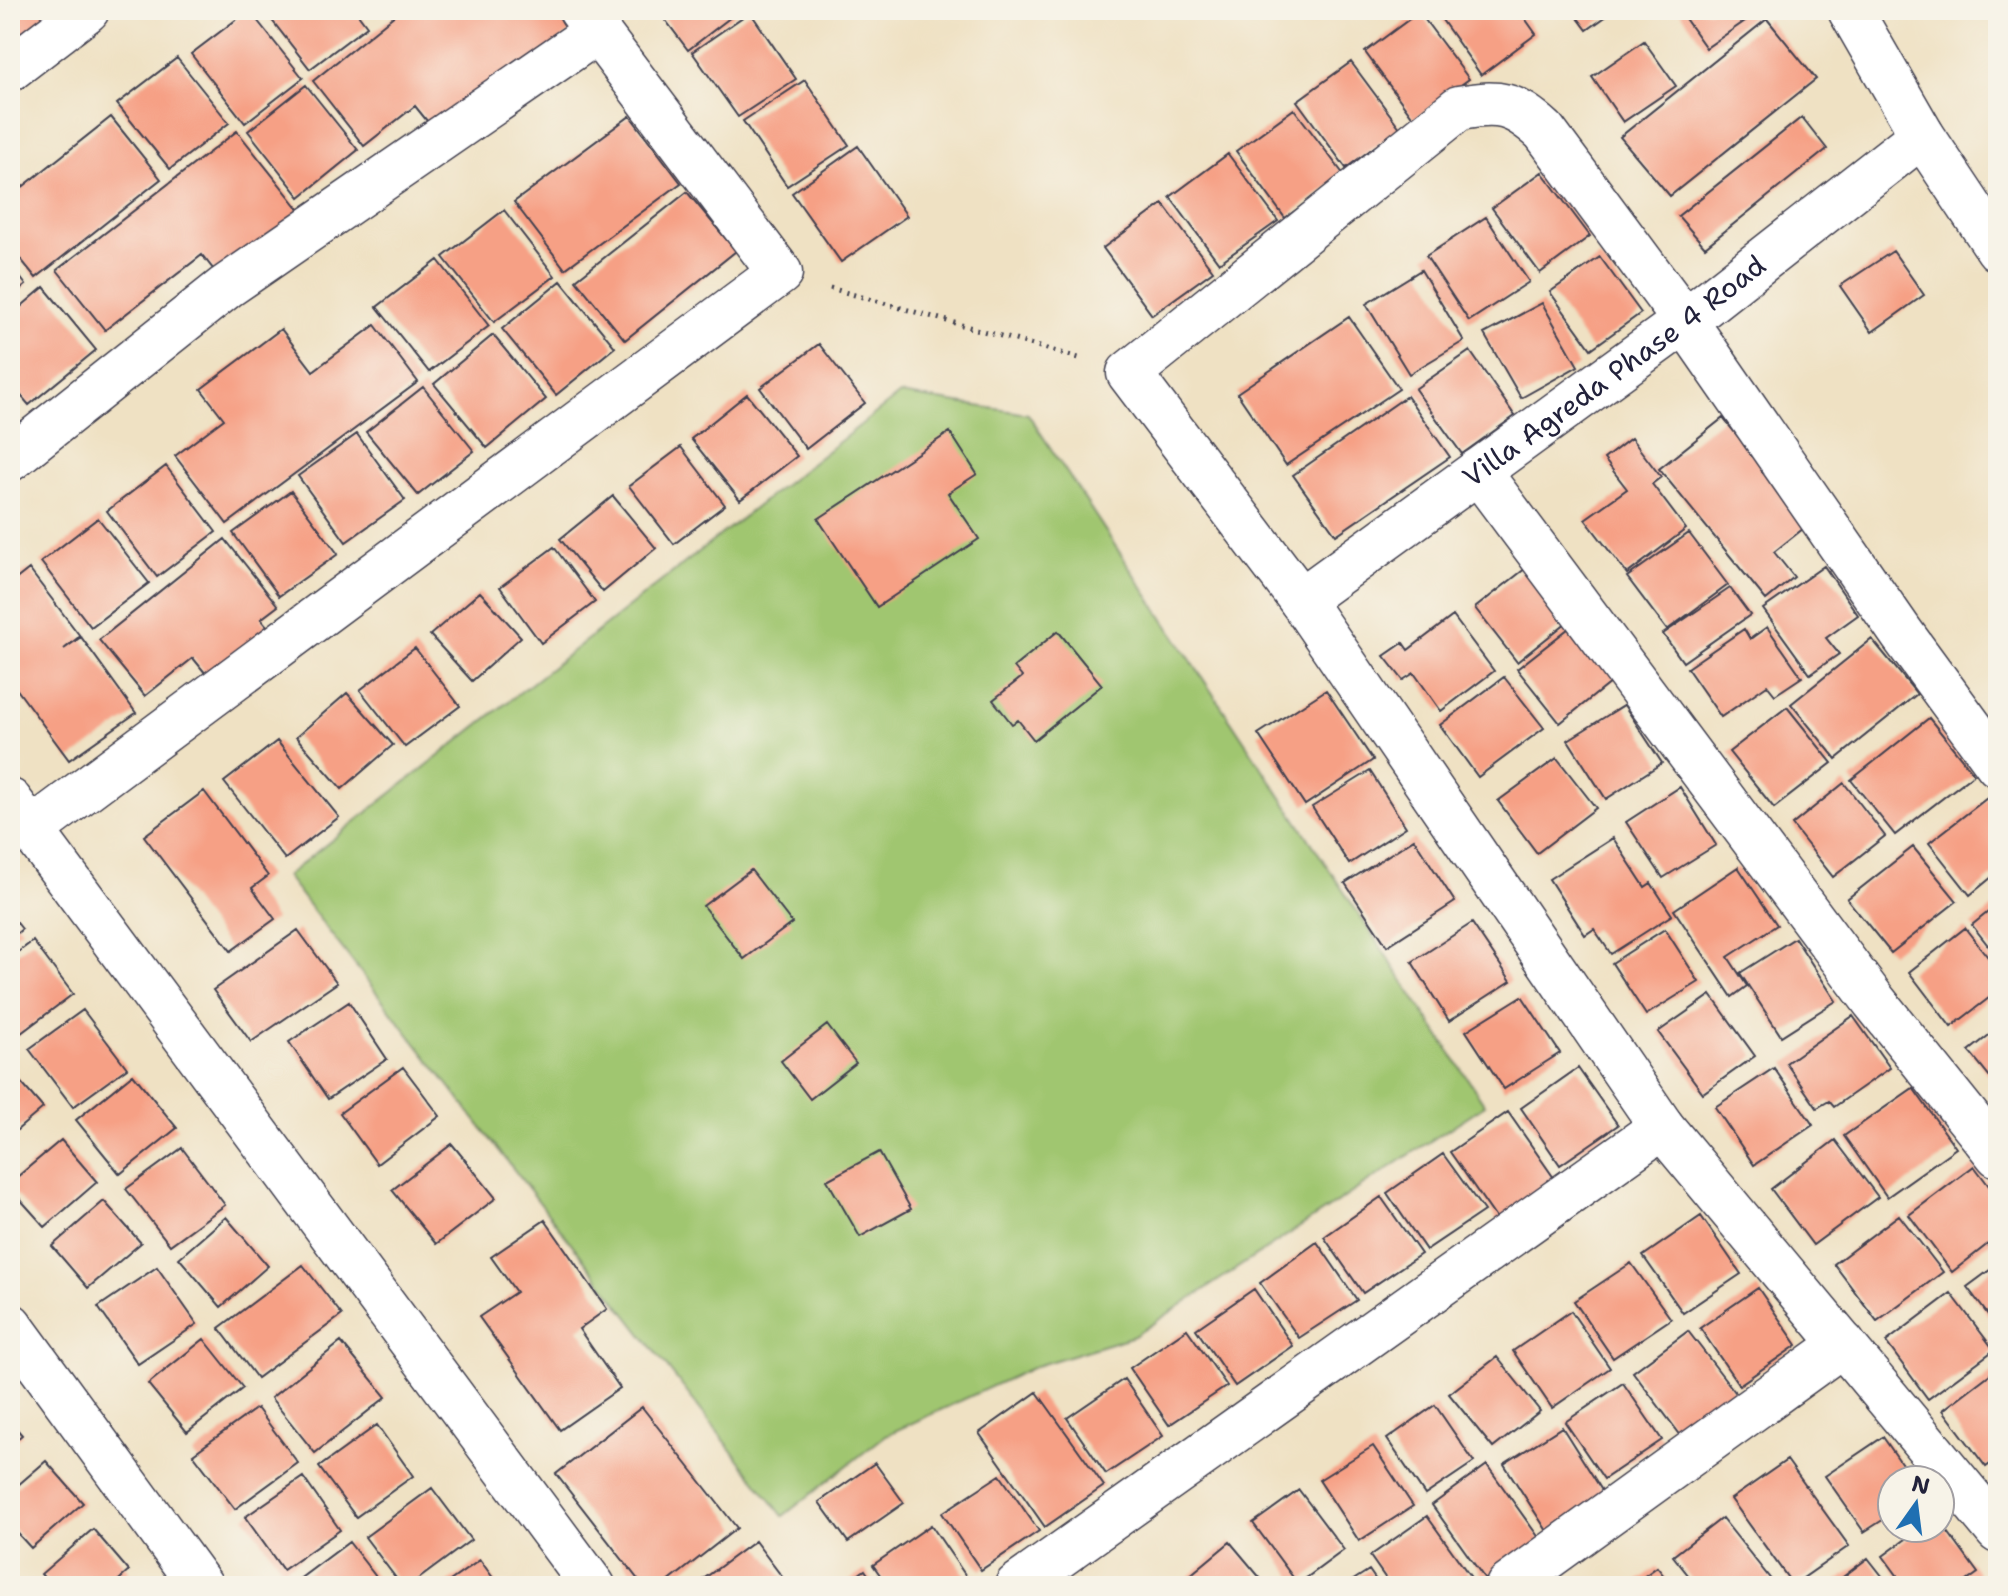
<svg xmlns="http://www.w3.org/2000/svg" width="2008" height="1596" font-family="'Shantell Sans',sans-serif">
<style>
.green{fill:#a0c670;stroke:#617456;stroke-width:2}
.building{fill:#f6a085}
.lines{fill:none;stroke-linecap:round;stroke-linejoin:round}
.street-casing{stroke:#413f4f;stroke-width:47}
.secondary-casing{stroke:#413f4f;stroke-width:47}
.path{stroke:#413f4f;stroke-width:5;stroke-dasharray:2 6;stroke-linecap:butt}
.street{stroke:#fff;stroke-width:44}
.secondary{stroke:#fff;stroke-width:44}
.labels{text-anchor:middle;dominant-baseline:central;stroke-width:6;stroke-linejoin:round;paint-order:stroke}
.street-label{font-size:28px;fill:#22223b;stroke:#f7f3e8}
</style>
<rect width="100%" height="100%" fill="#f7f3e8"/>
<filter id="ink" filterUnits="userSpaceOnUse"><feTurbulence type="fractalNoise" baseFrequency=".0125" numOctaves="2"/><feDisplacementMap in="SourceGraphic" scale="16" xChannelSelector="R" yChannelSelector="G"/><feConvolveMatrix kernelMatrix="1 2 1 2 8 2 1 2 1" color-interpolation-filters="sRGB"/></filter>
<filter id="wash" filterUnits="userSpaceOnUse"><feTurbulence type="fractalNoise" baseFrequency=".006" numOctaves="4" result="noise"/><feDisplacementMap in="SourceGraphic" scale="32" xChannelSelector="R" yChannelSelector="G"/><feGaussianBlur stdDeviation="1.8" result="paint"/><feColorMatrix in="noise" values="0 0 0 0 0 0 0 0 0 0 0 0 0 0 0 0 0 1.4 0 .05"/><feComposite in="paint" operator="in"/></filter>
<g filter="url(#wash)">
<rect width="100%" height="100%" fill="#efe1c3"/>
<!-- green -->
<path class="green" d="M 900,394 L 1028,414 L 1485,1105 L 1134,1336 L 1036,1366 L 886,1435 L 783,1516 L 286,876 Z"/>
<g id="blocks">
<!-- building -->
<path class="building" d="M 10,10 L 57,10 L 10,56 Z
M 249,10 L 303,78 L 245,123 L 191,54 Z
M 264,10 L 355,10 L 367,26 L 310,69 Z
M 401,10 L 567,10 L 579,25 L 440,137 L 415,106 L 364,146 L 313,81 Z
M 658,10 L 740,10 L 688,50 Z
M 1435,10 L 1519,10 L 1536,34 L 1481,75 Z
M 1572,10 L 1609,10 L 1611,13 L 1587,30 Z
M 1679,10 L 1761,10 L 1706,48 Z
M 750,12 L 796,79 L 738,117 L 692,52 Z
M 1419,12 L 1469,79 L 1414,119 L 1365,52 Z
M 1767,19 L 1816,79 L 1670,196 L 1620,137 Z
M 1644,41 L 1676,86 L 1623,122 L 1592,77 Z
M 177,58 L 229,123 L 170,169 L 117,104 Z
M 1351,62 L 1400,128 L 1346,168 L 1297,101 Z
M 805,80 L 849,145 L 787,186 L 743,121 Z
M 306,85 L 358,150 L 300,197 L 248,131 Z
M 1294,109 L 1344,175 L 1285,218 L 1236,151 Z
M 630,116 L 681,183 L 565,269 L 514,202 Z
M 111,117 L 161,179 L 36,278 L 10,246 L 10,197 Z
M 1802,117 L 1827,149 L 1705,247 L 1678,216 Z
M 237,131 L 315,229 L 232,293 L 202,255 L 105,330 L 57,270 Z
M 858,146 L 907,216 L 841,262 L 792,193 Z
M 1228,154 L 1278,221 L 1219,263 L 1170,197 Z
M 1542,172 L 1590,236 L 1540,273 L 1492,208 Z
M 687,192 L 736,251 L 625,340 L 576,280 Z
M 1163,204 L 1213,271 L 1152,315 L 1103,248 Z
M 504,210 L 555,276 L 494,322 L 443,257 Z
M 1486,217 L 1529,282 L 1469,321 L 1426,256 Z
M 1893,251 L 1924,295 L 1872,332 L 1840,286 Z
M 1600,257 L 1641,313 L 1591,349 L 1550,292 Z
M 438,260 L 489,326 L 429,372 L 377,307 Z
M 10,264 L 26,285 L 10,298 Z
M 1421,270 L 1464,341 L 1409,374 L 1366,304 Z
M 561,281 L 615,347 L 556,395 L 502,329 Z
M 44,287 L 96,350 L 29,405 L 10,383 L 10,316 Z
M 1542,303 L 1578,366 L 1521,398 L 1484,334 Z
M 1349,317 L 1399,389 L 1286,465 L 1237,393 Z
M 375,325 L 418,382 L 227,524 L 175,456 L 224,419 L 201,389 L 281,329 L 313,371 Z
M 493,335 L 546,399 L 487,448 L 434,384 Z
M 819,344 L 865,403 L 806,449 L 760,388 Z
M 1470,351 L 1515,416 L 1462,454 L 1415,389 Z
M 423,387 L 474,451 L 418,495 L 366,432 Z
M 747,394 L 797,456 L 740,500 L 691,439 Z
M 1407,396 L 1450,457 L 1336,535 L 1293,475 Z
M 1723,418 L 1809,524 L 1774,552 L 1794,577 L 1766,600 L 1659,469 Z
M 950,432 L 977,474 L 948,493 L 979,539 L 877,607 L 818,519 Z
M 357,434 L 405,500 L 346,542 L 298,476 Z
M 1631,438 L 1661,477 L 1652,484 L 1686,529 L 1627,574 L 1585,519 L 1627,489 L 1604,459 Z
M 681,447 L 725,505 L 674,544 L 629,486 Z
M 166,466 L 216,532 L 157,577 L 107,511 Z
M 291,491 L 338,554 L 279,596 L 233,533 Z
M 613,496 L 656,548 L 603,592 L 560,539 Z
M 98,518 L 149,583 L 91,627 L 41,562 Z
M 1689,533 L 1728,585 L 1667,630 L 1627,577 Z
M 225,539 L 278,606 L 261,619 L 284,646 L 223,695 L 193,658 L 145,696 L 99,640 Z
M 554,547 L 595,602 L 541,643 L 500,587 Z
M 1535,561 L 1577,614 L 1517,662 L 1475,608 Z
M 1824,566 L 1858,615 L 1826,638 L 1839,654 L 1810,674 L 1763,609 Z
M 29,569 L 80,636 L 64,649 L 81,637 L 136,713 L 69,760 L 10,680 L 10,584 Z
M 1730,588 L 1750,615 L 1683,662 L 1663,634 Z
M 480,592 L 521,637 L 472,681 L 430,635 Z
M 1453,616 L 1494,671 L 1441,711 L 1414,673 L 1403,680 L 1384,656 L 1403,643 L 1408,650 Z
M 1573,625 L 1616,678 L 1560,723 L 1517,669 Z
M 1767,627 L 1802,677 L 1775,695 L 1767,685 L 1721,717 L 1687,668 L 1744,629 L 1750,639 Z
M 1058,631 L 1102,685 L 1034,740 L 1018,720 L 1012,724 L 993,700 L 1022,677 L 1014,667 Z
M 1872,639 L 1917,694 L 1836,759 L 1791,704 Z
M 415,648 L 460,706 L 405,747 L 360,690 Z
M 1504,677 L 1544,728 L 1478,777 L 1440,725 Z
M 1326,690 L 1373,760 L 1305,805 L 1258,734 Z
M 347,693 L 393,745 L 342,789 L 296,737 Z
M 1624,705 L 1662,763 L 1606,799 L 1568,740 Z
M 1787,707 L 1832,763 L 1774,808 L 1729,752 Z
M 1929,718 L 1974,774 L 1895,835 L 1851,780 Z
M 277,741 L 339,817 L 285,859 L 224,782 Z
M 1557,758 L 1596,808 L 1537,853 L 1498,801 Z
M 1370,771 L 1406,827 L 1349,864 L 1312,807 Z
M 1844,783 L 1885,836 L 1833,877 L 1792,825 Z
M 1680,787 L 1716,845 L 1663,878 L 1626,822 Z
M 204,791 L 268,876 L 252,888 L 275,919 L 231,951 L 144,836 Z
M 1991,795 L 1998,805 L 1998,872 L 1970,895 L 1929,843 Z
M 1613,838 L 1645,887 L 1651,883 L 1672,915 L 1611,954 L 1594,929 L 1585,935 L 1549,879 Z
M 1414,839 L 1455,902 L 1387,946 L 1345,883 Z
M 1913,847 L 1957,901 L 1891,953 L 1847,899 Z
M 1738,867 L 1777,925 L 1728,957 L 1747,986 L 1732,997 L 1674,910 Z
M 751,870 L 792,923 L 744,959 L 703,906 Z
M 1998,904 L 1998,958 L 1972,925 Z
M 10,914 L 22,929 L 10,939 Z
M 1472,923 L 1511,981 L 1449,1021 L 1412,962 Z
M 1965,928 L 1998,970 L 1998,991 L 1951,1027 L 1909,972 Z
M 1665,929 L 1699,982 L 1646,1015 L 1612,963 Z
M 298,930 L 337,983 L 251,1042 L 213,990 Z
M 1795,938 L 1836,1001 L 1781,1036 L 1740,973 Z
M 33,941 L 73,994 L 17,1036 L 10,1027 L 10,958 Z
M 1711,995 L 1755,1056 L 1703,1093 L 1658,1032 Z
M 1522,996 L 1560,1053 L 1504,1089 L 1466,1031 Z
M 349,1002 L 387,1059 L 328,1099 L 289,1042 Z
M 83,1010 L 127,1068 L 73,1107 L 29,1049 Z
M 1853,1016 L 1890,1068 L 1834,1107 L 1829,1101 L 1817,1108 L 1786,1063 Z
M 827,1025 L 856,1063 L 810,1099 L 781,1061 Z
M 1998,1028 L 1998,1087 L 1969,1051 Z
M 403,1067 L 440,1116 L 377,1164 L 340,1113 Z
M 1578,1068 L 1618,1125 L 1560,1165 L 1521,1108 Z
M 1774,1068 L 1813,1125 L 1754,1165 L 1715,1107 Z
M 10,1070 L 43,1108 L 10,1136 Z
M 133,1074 L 177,1128 L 120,1174 L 76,1120 Z
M 1913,1088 L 1956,1148 L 1887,1197 L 1844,1136 Z
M 1508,1112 L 1563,1191 L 1505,1231 L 1450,1152 Z
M 61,1140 L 97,1182 L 45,1227 L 10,1188 L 10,1183 Z
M 1835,1140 L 1878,1197 L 1813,1245 L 1771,1189 Z
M 452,1144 L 496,1198 L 436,1244 L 392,1190 Z
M 182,1148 L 225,1205 L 170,1245 L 126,1189 Z
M 879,1152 L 911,1209 L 860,1237 L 827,1180 Z
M 1443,1154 L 1484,1211 L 1426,1250 L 1387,1193 Z
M 1974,1166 L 1998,1198 L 1998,1236 L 1952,1272 L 1909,1215 Z
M 1381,1197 L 1421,1254 L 1363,1293 L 1324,1237 Z
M 104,1201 L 141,1243 L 88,1288 L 52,1246 Z
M 1899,1215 L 1943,1272 L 1877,1321 L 1834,1264 Z
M 1701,1216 L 1741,1274 L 1683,1313 L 1643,1256 Z
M 226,1217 L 268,1266 L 221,1307 L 179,1258 Z
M 545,1220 L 607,1309 L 579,1329 L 620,1388 L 560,1430 L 479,1317 L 516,1292 L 491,1257 Z
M 1317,1242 L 1357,1300 L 1299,1338 L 1260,1283 Z
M 1631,1263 L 1671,1319 L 1613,1358 L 1574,1301 Z
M 1998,1264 L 1998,1328 L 1967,1287 Z
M 303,1265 L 342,1315 L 257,1378 L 219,1328 Z
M 157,1267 L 197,1324 L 138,1364 L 98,1307 Z
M 1758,1288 L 1797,1345 L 1739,1385 L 1700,1328 Z
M 1254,1289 L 1293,1346 L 1235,1386 L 1196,1329 Z
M 1951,1293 L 1994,1350 L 1928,1399 L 1886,1342 Z
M 1571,1311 L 1610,1368 L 1552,1408 L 1513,1351 Z
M 1187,1329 L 1227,1386 L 1169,1425 L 1130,1368 Z
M 1688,1331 L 1755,1418 L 1700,1461 L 1633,1372 Z
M 204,1339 L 243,1388 L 187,1432 L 148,1384 Z
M 341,1342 L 386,1397 L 315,1453 L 271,1398 Z
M 1497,1357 L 1540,1411 L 1493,1448 L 1449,1394 Z
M 1998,1368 L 1998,1458 L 1986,1467 L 1943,1410 Z
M 1124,1379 L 1163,1436 L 1106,1474 L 1067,1418 Z
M 1623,1383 L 1662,1440 L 1604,1479 L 1565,1422 Z
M 1037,1392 L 1104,1486 L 1045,1527 L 979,1433 Z
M 1435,1405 L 1474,1462 L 1425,1495 L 1387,1439 Z
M 642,1407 L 737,1528 L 663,1586 L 643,1586 L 556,1474 Z
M 257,1408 L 298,1463 L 235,1509 L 193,1454 Z
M 10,1421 L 22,1435 L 10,1445 Z
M 377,1425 L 413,1476 L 356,1517 L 319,1467 Z
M 1562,1427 L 1613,1508 L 1556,1545 L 1504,1464 Z
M 1883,1437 L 1913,1480 L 1892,1480 L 1892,1514 L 1864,1532 L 1825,1476 Z
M 1373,1446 L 1413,1506 L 1359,1541 L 1319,1480 Z
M 1787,1460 L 1849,1546 L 1793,1585 L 1731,1499 Z
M 46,1461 L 83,1503 L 31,1548 L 10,1525 L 10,1492 Z
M 875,1463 L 904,1503 L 848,1542 L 819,1502 Z
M 1487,1465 L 1552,1556 L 1490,1586 L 1432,1505 Z
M 1000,1475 L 1039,1531 L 981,1570 L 942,1513 Z
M 303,1477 L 340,1530 L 283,1570 L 245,1517 Z
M 432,1488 L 471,1540 L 409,1586 L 402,1586 L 365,1537 Z
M 1299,1490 L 1344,1550 L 1298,1584 L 1253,1523 Z
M 1427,1516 L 1477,1586 L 1391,1586 L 1370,1556 Z
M 1722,1518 L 1776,1586 L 1697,1586 L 1673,1556 Z
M 1940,1521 L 1978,1573 L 1960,1586 L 1905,1586 L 1883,1556 L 1921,1528 L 1940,1528 Z
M 931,1525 L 970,1582 L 964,1586 L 888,1586 L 873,1565 Z
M 93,1529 L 129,1571 L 112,1586 L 51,1586 L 41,1574 Z
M 755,1541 L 789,1586 L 694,1586 Z
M 349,1542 L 383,1586 L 290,1586 Z
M 1230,1542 L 1267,1586 L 1185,1586 L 1182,1582 Z
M 1868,1558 L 1890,1586 L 1831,1586 Z
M 480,1560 L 499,1586 L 443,1586 Z
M 1657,1567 L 1672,1586 L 1631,1586 Z
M 865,1570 L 876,1586 L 842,1586 Z
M 1369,1570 L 1380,1586 L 1344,1586 Z"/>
</g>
</g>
<g filter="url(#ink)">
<use href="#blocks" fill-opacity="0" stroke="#413f4f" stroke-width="2"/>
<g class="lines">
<!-- street casing -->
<g class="street-casing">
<g id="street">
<path d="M 10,69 L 87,10"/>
<path d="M 10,459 L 226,287 L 596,32"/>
<path d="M 1478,471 L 1874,1001 L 1998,1155"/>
<path id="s1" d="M 1301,600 L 1685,321 L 1922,135"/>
<path d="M 1998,765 L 1902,634 L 1685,321 L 1544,131 C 1513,103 1499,101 1459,108 L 1129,373 L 1301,600 L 1662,1127 L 1998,1531"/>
<path d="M 10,801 L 593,1586"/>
<path d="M 31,830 L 780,273 L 581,10"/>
<path d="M 10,1325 L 201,1586"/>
<path d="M 1017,1586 L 1662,1127"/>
<path d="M 1508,1586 L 1843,1344"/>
</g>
</g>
<!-- secondary casing -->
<g class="secondary-casing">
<path id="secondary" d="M 1850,10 L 1922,135 L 1998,249"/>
</g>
<!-- path -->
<path class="path" d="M 830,288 L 1079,358"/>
<!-- street -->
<use href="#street" class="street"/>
<!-- secondary -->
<use href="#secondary" class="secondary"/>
</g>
</g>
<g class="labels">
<!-- street labels -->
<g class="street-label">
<text stroke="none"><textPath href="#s1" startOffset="388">Villa Agreda Phase 4 Road</textPath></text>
</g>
</g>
<!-- margin -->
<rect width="2008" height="1596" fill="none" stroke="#f7f3e8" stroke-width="40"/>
<!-- north arrow -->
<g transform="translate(1916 1504) rotate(14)"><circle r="38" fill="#f7f3e8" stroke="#a29fa3" stroke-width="2"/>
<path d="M0-6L14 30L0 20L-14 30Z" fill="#1f6fb2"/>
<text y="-12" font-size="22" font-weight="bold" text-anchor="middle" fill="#22223b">N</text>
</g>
</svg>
